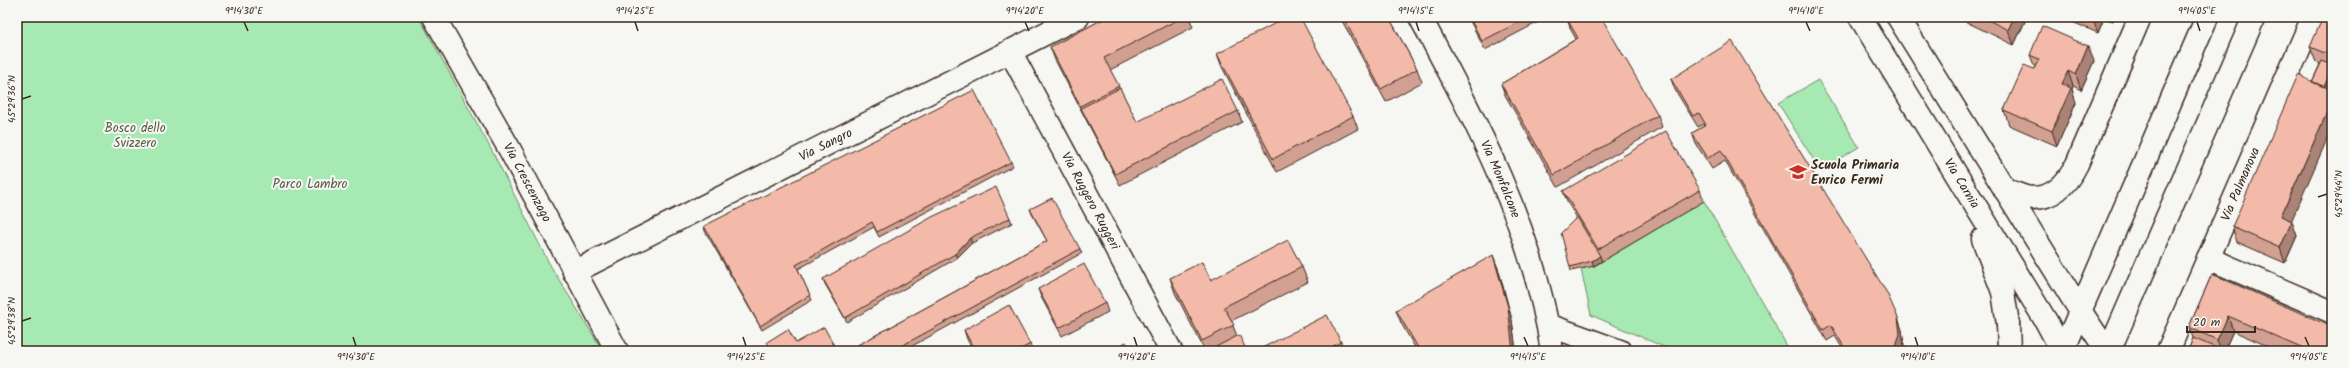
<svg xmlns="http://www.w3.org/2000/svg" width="2349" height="368" font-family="Kalam,sans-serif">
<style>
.green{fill:#a6e9b3;stroke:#708a68}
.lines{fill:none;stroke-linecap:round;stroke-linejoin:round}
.street-casing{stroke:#3b2a1e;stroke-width:25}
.secondary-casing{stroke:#3b2a1e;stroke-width:25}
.primary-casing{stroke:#3b2a1e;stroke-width:25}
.highway-casing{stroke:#3b2a1e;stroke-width:25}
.street{stroke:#f6f6f2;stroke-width:22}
.secondary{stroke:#f6f6f2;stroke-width:22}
.primary{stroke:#f6f6f2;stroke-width:22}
.highway{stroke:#f6f6f2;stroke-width:22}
.wall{fill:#d1a092;stroke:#3b2a1e}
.shaded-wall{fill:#aa8277;stroke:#3b2a1e}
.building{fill:#f3baaa;stroke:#3b2a1e}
.ticks{fill:none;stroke:#3b2a1e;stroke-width:1.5}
.labels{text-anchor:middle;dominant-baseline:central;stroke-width:4;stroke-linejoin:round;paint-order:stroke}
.park-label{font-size:13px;fill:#565a43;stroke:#f6f6f2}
.street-label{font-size:13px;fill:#3b2a1e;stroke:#f6f6f2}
.poi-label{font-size:13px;font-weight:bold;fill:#3b2a1e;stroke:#f6f6f2;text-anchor:start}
.neatline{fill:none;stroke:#3b2a1e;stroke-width:1.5}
.ticks-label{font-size:10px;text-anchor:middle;fill:#3b2a1e}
</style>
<rect width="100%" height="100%" fill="#f6f6f2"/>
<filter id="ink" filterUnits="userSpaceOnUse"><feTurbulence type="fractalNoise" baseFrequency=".025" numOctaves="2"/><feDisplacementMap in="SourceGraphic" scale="8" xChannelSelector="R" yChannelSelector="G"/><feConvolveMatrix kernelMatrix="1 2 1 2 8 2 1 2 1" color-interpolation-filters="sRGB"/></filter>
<g filter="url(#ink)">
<!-- green -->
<path class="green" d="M 17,17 L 419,17 L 492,151 L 550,265 L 603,351 L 17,351 Z
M 1818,80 L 1859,147 L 1820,170 L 1778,103 Z
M 1704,201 L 1790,351 L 1673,351 L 1591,315 L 1581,269 L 1594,266 Z"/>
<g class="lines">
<!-- street casing -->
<g class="street-casing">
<g id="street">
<path id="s1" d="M 434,17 L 510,150 L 617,351"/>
<path id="s2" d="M 1010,51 L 1171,351"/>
<path d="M 2005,190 C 2013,192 2019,195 2026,197 C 2051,202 2067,184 2077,164 L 2140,17"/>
<path d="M 2208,258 L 2332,312"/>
<path id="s3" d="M 574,272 L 1078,17"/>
<path d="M 1548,325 L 1620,351"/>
<path id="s4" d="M 2168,351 L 2313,17"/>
</g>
</g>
<!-- secondary casing -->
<g class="secondary-casing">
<g id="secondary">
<path id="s5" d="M 1420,17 C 1477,123 1534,230 1552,351"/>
<path id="s6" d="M 1860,17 L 2046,321 L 2062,351"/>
<path d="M 1898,17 L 2081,312"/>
<path d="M 1983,239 L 2003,292 L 2008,324"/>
</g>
</g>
<!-- primary casing -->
<g class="primary-casing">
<path id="primary" d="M 2081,312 L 2107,351
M 2063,351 L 2207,17
M 2109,351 L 2254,17"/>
</g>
<!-- highway casing -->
<g class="highway-casing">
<path id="highway" d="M 2008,324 L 2009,351"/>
</g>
<!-- street -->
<use href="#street" class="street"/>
<!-- secondary -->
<use href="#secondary" class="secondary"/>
<!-- primary -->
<use href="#primary" class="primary"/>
<!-- highway -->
<use href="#highway" class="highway"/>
</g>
<!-- wall -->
<path class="wall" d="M 1107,17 L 1189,17 L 1193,27 L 1110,70 L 1137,122 L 1238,111 L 1242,122 L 1120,185 L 1055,60 L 1050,47 Z
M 1340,17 L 1389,17 L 1417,69 L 1422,82 L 1386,102 Z
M 1468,17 L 1548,17 L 1485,50 Z
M 1635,17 L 1641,17 L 1636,20 Z
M 1956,17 L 2027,17 L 2014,45 Z
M 2068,17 L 2114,17 L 2113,21 L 2104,18 L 2098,33 L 2070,21 Z
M 2332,17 L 2332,76 L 2327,88 L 2291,221 L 2297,236 L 2285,263 L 2237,242 L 2232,227 L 2312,82 L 2320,64 L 2316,62 L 2310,47 Z
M 1567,19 L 1658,115 L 1662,127 L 1558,187 L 1505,95 L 1501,84 L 1576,39 L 1571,30 Z
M 1217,54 L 1353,116 L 1358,129 L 1277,172 L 1222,67 Z
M 2030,55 L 2094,61 L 2081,90 L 2073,86 L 2072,89 L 2076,103 L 2057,146 L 2009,125 L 2004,110 L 2034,69 L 2035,68 Z
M 1671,79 L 1898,318 L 1902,330 L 1904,346 L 1902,351 L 1844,351 L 1835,336 L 1827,341 L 1725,161 L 1712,169 L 1696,144 L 1692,133 L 1704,126 L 1703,124 L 1698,127 L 1675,90 Z
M 1011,162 L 1013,166 L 879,237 L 874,227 L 798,269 L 812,300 L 762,330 L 705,231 L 704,226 Z
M 1700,190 L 1704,201 L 1594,266 L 1571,271 L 1570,267 L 1577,218 L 1567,202 L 1563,191 Z
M 1030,209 L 1080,249 L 1082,253 L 903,351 L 847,351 L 1047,241 L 1032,214 Z
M 1010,218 L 1012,223 L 972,243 L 957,258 L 847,322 L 825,284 L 823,279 Z
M 1302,267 L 1308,282 L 1231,321 L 1237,336 L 1247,351 L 1205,351 L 1175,293 L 1170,278 L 1211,280 Z
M 1498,268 L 1512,320 L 1516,351 L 1417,351 L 1401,323 L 1396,310 Z
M 2212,274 L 2332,351 L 2279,351 L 2233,331 L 2224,351 L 2188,351 L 2193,338 L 2189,327 Z
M 1038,289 L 1105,303 L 1108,312 L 1062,336 L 1041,297 Z
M 964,330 L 1030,344 L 1033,351 L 973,351 L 967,339 Z
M 1341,342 L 1344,351 L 1256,351 Z"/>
<!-- shaded-wall -->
<path class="shaded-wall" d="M 2014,17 L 2027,17 L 2014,45 L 2008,30 Z
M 2093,17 L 2104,17 L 2104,18 L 2098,33 L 2092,18 Z
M 2111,17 L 2114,17 L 2113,21 Z
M 2088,46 L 2094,61 L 2081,90 L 2076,75 Z
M 2332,68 L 2332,76 L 2322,99 L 2321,94 Z
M 2068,71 L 2073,86 L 2072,89 L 2076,103 L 2057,146 L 2052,131 L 2062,84 Z
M 2332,101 L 2332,128 L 2287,231 L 2281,216 Z
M 2292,221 L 2297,236 L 2285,263 L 2280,248 Z
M 970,238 L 972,243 L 957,258 L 955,254 Z
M 1493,255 L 1498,268 L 1512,320 L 1516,351 L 1513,351 Z
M 1600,256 L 1602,261 L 1594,266 L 1592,261 Z
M 2228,316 L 2233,331 L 2224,351 L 2221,351 L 2221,350 L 2217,340 Z
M 1898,318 L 1902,330 L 1904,346 L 1902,351 L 1894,351 Z"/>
<!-- building -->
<path class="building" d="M 1107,17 L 1183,17 L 1104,58 L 1119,86 L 1080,106 L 1050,47 Z
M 1287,17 L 1300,17 L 1353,116 L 1273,159 L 1217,54 Z
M 1343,17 L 1389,17 L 1417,69 L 1381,89 Z
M 1469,17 L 1529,17 L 1482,41 Z
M 1570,17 L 1601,17 L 1658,115 L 1554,175 L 1501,84 L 1578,38 L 1567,19 Z
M 1982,17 L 2014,17 L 2008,30 Z
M 2323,17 L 2332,17 L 2332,56 L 2310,47 Z
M 2042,26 L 2088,46 L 2076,75 L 2068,71 L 2062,84 L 2071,88 L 2052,131 L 2004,110 L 2024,65 L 2034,69 L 2039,59 L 2030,55 Z
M 1732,41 L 1887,293 L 1898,318 L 1900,334 L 1894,351 L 1848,351 L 1843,345 L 1831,325 L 1823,330 L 1721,150 L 1708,158 L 1692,133 L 1706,125 L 1699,113 L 1693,116 L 1671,79 Z
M 2322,61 L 2332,65 L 2332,68 L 2324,87 L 2312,82 Z
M 2298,75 L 2332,90 L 2332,101 L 2281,216 L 2292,221 L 2280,248 L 2232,227 Z
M 1222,79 L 1238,111 L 1115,174 L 1081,108 L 1120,88 L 1137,122 Z
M 974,90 L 1011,162 L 877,232 L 872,222 L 796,265 L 810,295 L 760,326 L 704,226 Z
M 1666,131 L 1700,190 L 1598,249 L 1563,191 Z
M 996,187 L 1010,218 L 970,238 L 955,254 L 845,318 L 823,279 L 932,217 Z
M 1052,198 L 1080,249 L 892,351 L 847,351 L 1047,241 L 1030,209 Z
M 1577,217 L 1600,256 L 1592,261 L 1570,267 L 1561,233 Z
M 1288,240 L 1302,267 L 1224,307 L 1234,325 L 1202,341 L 1170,278 L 1202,262 L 1211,280 Z
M 1493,255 L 1508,307 L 1513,351 L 1420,351 L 1396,310 Z
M 1084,264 L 1105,303 L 1059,328 L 1038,289 Z
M 2212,274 L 2332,327 L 2332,351 L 2308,351 L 2228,316 L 2217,340 L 2189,327 Z
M 1009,305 L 1030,344 L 1018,351 L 975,351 L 964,330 Z
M 1327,315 L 1341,342 L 1324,351 L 1256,351 Z
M 824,327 L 837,351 L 772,351 L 767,342 L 788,329 L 796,343 Z
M 1239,335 L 1247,351 L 1208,351 Z
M 2193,338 L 2221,350 L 2221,351 L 2188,351 Z
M 1126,342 L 1131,351 L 1110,351 Z"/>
</g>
<!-- ticks -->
<path class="ticks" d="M 244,22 L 248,31M 635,22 L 638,31M 1025,22 L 1029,31M 1416,22 L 1419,31M 1806,22 L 1810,31M 2197,22 L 2200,31M 22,99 L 31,96M 2318,197 L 2327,194M 22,321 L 31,318M 353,337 L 356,346M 743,337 L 746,346M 1134,337 L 1137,346M 1524,337 L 1528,346M 1915,337 L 1918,346M 2305,337 L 2309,346"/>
<!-- icons -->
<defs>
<g id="school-bare" transform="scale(1.38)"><path d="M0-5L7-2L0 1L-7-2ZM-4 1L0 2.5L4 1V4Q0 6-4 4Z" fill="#c8321e" stroke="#f6f6f2" stroke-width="2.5" paint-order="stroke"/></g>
</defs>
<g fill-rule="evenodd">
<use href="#school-bare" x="1798" y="172"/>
</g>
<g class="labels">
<!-- park labels -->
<g class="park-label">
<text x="135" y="128">Bosco dello<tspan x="135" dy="15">Svizzero</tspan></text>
<text x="310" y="184">Parco Lambro</text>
</g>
<!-- street labels -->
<g class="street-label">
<text stroke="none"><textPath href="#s3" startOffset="282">Via Sangro</textPath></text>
<text stroke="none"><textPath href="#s5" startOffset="181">Via Monfalcone</textPath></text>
<text stroke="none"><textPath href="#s1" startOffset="190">Via Crescenzago</textPath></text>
<text stroke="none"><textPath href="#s6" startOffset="195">Via Carnia</textPath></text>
<text stroke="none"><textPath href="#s4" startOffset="182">Via Palmanova</textPath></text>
<text stroke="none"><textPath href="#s2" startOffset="170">Via Ruggero Ruggeri</textPath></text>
</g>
<!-- poi labels -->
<g class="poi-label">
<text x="1811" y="165">Scuola Primaria<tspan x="1811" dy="15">Enrico Fermi</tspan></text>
</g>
</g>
<!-- margin -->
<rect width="2349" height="368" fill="none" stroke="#f6f6f2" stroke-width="44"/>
<!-- scale -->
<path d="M2187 326v6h68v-6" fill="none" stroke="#3b2a1e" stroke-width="2"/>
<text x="2193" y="326" font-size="12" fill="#3b2a1e" stroke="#f6f6f2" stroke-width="3" paint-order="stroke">20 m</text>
<rect x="22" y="22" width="2305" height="324" class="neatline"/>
<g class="ticks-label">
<text x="244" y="14">9°14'30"E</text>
<text x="635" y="14">9°14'25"E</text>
<text x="1025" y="14">9°14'20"E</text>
<text x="1416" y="14">9°14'15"E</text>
<text x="1806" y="14">9°14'10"E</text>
<text x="2197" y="14">9°14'05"E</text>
<text transform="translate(11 99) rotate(-90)" y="4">45°29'36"N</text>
<text transform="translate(2338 194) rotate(-90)" y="4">45°29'44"N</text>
<text transform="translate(11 321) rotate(-90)" y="4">45°29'38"N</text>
<text x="356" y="360">9°14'30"E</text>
<text x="746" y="360">9°14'25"E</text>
<text x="1137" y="360">9°14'20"E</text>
<text x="1528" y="360">9°14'15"E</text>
<text x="1918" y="360">9°14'10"E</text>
<text x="2309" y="360">9°14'05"E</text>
</g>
</svg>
